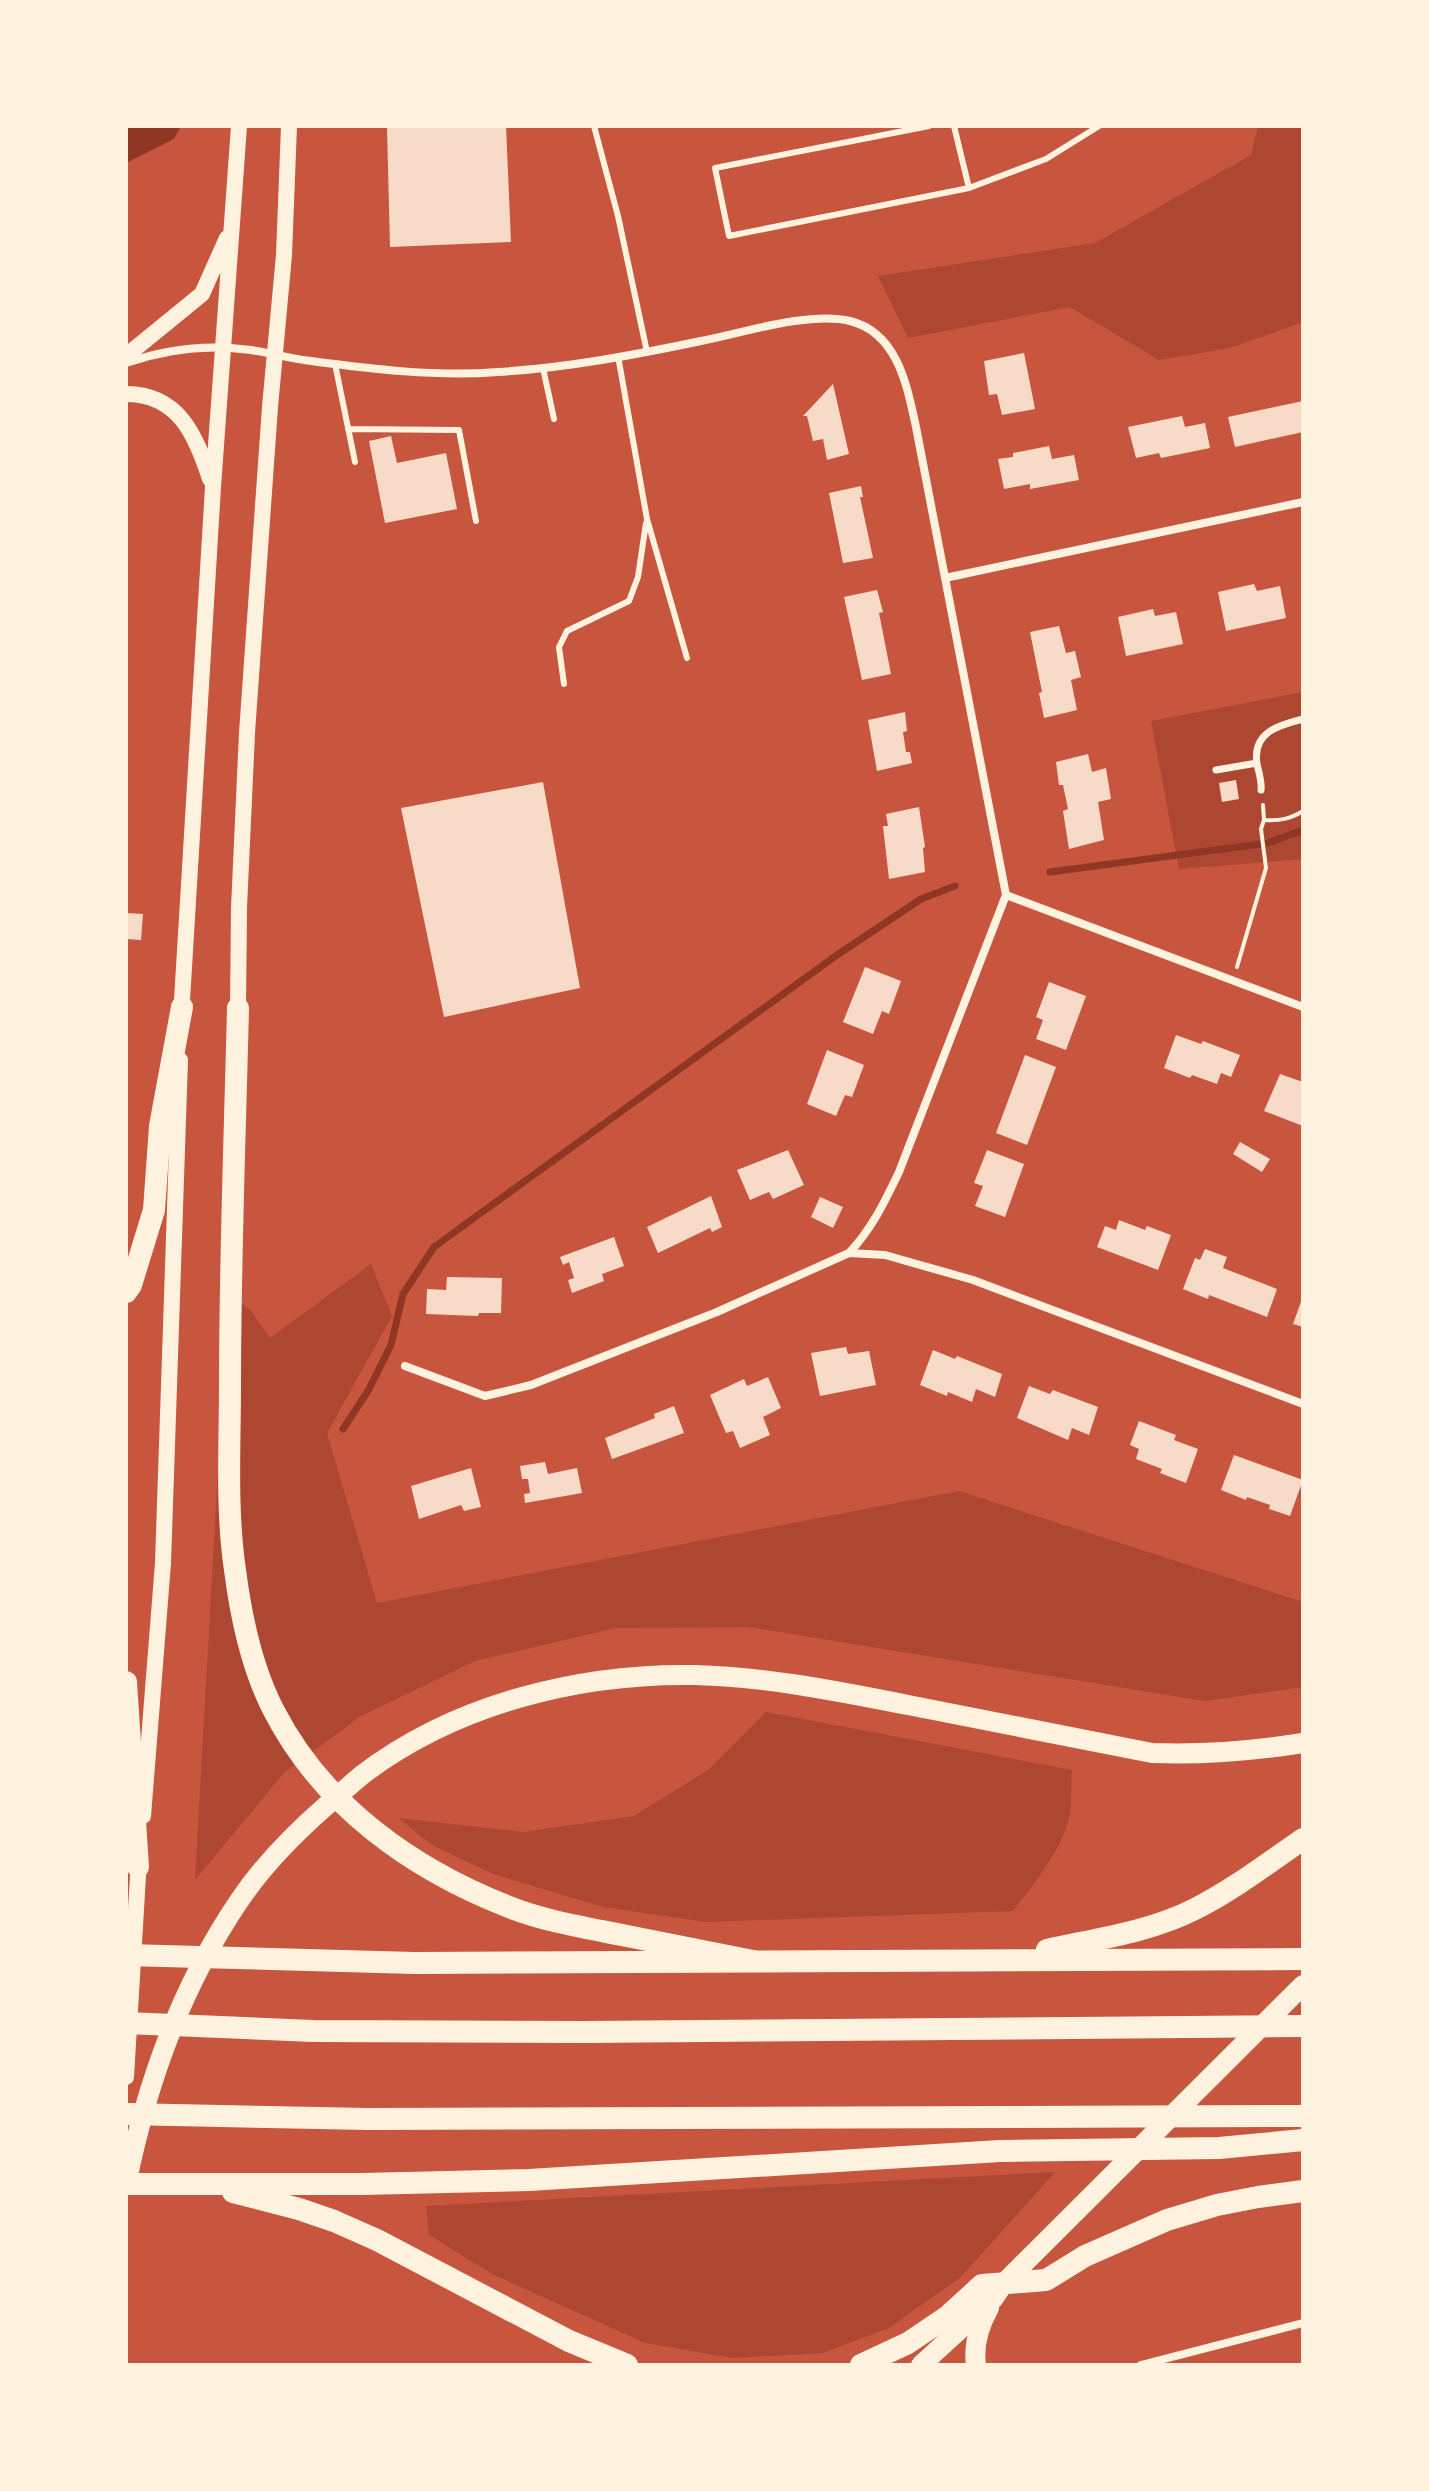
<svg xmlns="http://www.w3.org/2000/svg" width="1429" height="2491" font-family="'Roboto Condensed',sans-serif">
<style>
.green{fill:#ae4732}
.water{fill:#8f3625}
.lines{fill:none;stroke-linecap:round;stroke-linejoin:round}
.stream{stroke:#8f3625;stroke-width:7}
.building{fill:#f7dbc8}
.path{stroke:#fff3e0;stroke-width:4}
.service{stroke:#fff3e0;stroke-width:6}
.pedestrian{stroke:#fff3e0;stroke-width:7}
.minor{stroke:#fff3e0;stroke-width:8}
.secondary{stroke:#fff3e0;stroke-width:16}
.primary{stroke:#fff3e0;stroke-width:20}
.motorway{stroke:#fff3e0;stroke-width:22}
</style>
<rect width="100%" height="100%" fill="#c8553d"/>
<!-- green -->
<path class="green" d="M 1258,126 L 1303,126 L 1303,322 L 1230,348 L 1159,360 L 1070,307 L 908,338 L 878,276 L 1095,243 L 1251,155 Z
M 1303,692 L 1303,859 L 1179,869 L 1151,721 Z
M 371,1264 L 392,1316 L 327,1433 L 377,1603 L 959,1491 L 1303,1602 L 1303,1687 L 1205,1701 L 748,1627 L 616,1628 L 475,1661 L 361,1716 L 284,1773 L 195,1880 L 228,1292 L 252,1312 L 270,1338 Z
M 766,1712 L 1072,1770 C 1071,1784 1072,1800 1070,1814 C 1062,1851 1035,1882 1013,1911 L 706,1922 L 603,1907 L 493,1874 L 432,1845 L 398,1818 L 523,1832 L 634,1816 L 708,1770 Z
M 1055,2172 L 961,2277 L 889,2328 L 823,2353 L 733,2358 L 645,2343 L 492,2274 L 429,2235 L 426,2206 Z"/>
<!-- water -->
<path class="water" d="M 126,126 L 181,126 L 174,139 L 126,163 Z"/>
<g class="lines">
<!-- stream -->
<path class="stream" d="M 1050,872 L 1268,843 L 1303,830
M 343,1429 L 368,1391 L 391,1345 L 403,1294 L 434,1247 L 837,955 L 921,899 L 955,886"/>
</g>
<!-- building -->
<path class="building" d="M 506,126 L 511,242 L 390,247 L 387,127 Z
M 1024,353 L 1035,409 L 1002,415 L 997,394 L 989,395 L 984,361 Z
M 833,384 L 849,454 L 827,460 L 823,439 L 813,441 L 807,416 L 803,416 Z
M 1303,401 L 1303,432 L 1235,447 L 1228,417 Z
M 1182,416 L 1185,427 L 1205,423 L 1210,448 L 1161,458 L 1159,453 L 1136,458 L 1128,427 Z
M 391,436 L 397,463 L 446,453 L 457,509 L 385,523 L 369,441 Z
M 1049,446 L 1052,459 L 1074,455 L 1079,480 L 1030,489 L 1030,484 L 1004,489 L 998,459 L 1013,457 L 1013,453 Z
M 861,486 L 863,497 L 860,497 L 873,558 L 843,563 L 829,493 Z
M 1254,584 L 1257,591 L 1280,586 L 1286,618 L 1226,631 L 1218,592 Z
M 877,590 L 883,612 L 879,613 L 891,674 L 862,680 L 844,597 Z
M 1153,609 L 1155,616 L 1176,612 L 1183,644 L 1126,656 L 1118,617 Z
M 1059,626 L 1066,653 L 1075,651 L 1081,677 L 1071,680 L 1077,710 L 1044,718 L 1039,693 L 1042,692 L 1030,632 Z
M 905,712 L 907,731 L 903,732 L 906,752 L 910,752 L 912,763 L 877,771 L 868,720 Z
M 1088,754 L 1092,772 L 1106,768 L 1111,799 L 1098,802 L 1104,840 L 1069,849 L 1063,811 L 1068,809 L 1063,785 L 1059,785 L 1056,762 Z
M 1236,780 L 1239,799 L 1222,802 L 1219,783 Z
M 543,782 L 580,988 L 444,1017 L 401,808 Z
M 919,807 L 925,847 L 923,848 L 925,872 L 889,879 L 883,826 L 888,826 L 886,814 Z
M 126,913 L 143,914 L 141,940 L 126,939 Z
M 865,967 L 901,981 L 889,1014 L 882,1011 L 873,1034 L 843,1022 Z
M 1049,982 L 1086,996 L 1066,1050 L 1036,1039 L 1043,1020 L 1036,1017 Z
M 1176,1035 L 1201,1044 L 1203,1041 L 1240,1055 L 1231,1077 L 1221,1073 L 1217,1084 L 1192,1075 L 1190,1078 L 1164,1068 Z
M 827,1050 L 864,1065 L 852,1097 L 845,1095 L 836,1116 L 807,1104 Z
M 1025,1055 L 1056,1067 L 1027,1145 L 996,1133 Z
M 1280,1074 L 1303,1082 L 1303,1126 L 1264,1111 Z
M 1240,1142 L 1270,1159 L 1262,1172 L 1233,1154 Z
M 788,1150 L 804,1185 L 773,1199 L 769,1192 L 750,1200 L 737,1170 Z
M 987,1150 L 1024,1164 L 1005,1217 L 975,1206 L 983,1186 L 974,1183 Z
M 711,1196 L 722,1227 L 712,1232 L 710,1228 L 658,1253 L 647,1227 Z
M 820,1197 L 843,1207 L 833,1228 L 811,1217 Z
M 1119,1220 L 1145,1230 L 1147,1226 L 1171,1235 L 1158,1270 L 1097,1247 L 1105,1226 L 1116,1230 Z
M 614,1237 L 624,1266 L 602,1274 L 604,1281 L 572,1293 L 568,1280 L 574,1278 L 569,1262 L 563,1265 L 560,1257 Z
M 1205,1249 L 1227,1257 L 1223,1268 L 1277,1289 L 1267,1317 L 1209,1295 L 1208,1299 L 1183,1289 L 1195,1258 L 1200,1260 Z
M 447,1277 L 502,1278 L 501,1313 L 479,1313 L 478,1316 L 426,1314 L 427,1289 L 446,1290 Z
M 1303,1296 L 1303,1327 L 1293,1324 Z
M 846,1347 L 848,1354 L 869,1351 L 876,1385 L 820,1396 L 811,1353 Z
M 933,1350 L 955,1359 L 957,1356 L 1002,1374 L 995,1397 L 976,1389 L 972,1402 L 948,1392 L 947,1396 L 920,1385 Z
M 768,1377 L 781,1408 L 763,1417 L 770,1435 L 740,1448 L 733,1431 L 726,1433 L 710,1395 L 744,1379 L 747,1386 Z
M 1029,1386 L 1050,1394 L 1053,1390 L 1098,1407 L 1089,1435 L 1072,1428 L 1068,1440 L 1017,1418 Z
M 674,1406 L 684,1433 L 612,1459 L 605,1438 L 655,1418 L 654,1414 Z
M 1139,1421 L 1176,1435 L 1174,1440 L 1198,1449 L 1186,1483 L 1160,1473 L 1162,1469 L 1136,1459 L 1139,1449 L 1130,1445 Z
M 1234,1455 L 1303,1480 L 1290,1516 L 1269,1509 L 1270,1505 L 1247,1497 L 1246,1500 L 1221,1490 Z
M 545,1462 L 548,1474 L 577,1468 L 582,1493 L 525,1503 L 524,1494 L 530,1493 L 528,1479 L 522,1479 L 520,1466 Z
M 471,1468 L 481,1507 L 464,1511 L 461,1505 L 419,1519 L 411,1486 Z"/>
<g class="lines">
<!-- path -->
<path class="path" d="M 1264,820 C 1280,821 1290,819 1303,811
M 1237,967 L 1266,868 L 1261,829 L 1264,820 L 1263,805"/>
<!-- service -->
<path class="service" d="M 594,126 L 618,216 L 647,352
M 929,126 L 715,168 L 729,236 L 969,188 L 1046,159 L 1099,126
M 954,126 L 969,188
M 618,356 L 647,519 L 687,658
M 335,364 L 355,462
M 543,368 L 554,419
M 348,429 L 459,430 L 476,521
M 564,684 L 559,647 L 567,631 L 629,601 L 638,577 L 646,523"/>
<!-- pedestrian -->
<path class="pedestrian" d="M 1216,770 L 1257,763
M 1261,790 C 1262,781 1259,773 1257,764 C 1252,732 1279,725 1303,719"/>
<!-- minor -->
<path class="minor" d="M 126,363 C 166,349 209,344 251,350 C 271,353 291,359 311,361 C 372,369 436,377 498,372 C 566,368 634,355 701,341 C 742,333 810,311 850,321 C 898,333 907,386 916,427 L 1006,895 L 899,1172 C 885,1201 872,1229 849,1253
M 945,578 L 1303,502
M 1006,895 L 1303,1007
M 405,1366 L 485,1396 L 531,1385 L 717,1312 L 849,1253 L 885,1255 L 973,1280 L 1303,1404
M 1141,2365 L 1303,2323"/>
<!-- secondary -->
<path class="secondary" d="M 126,356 L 202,294 L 227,238
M 126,394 C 179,394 196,436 210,479
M 238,1008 L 239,908 L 247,733 L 270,407 L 284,255 L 289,126
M 181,1017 L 213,487 L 239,126
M 143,1816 L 163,1563 L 180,1060
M 126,2077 L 139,1859"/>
<!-- primary -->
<path class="primary" d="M 126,2185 C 146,2086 182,1985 239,1901 C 263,1865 295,1833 327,1805 C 339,1795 350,1785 362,1775 C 455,1704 579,1673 695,1675 C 767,1677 837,1691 908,1705 C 990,1721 1071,1737 1152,1753 C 1203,1755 1252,1751 1303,1743
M 921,2365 L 993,2299 L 1004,2283 L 1303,1985
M 976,2365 C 973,2344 979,2326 989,2308"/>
<!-- motorway -->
<path class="motorway" d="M 238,1008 C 235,1133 230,1259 230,1385 C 230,1446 226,1509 235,1570 C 241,1617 252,1669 274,1711 C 323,1806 412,1869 509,1907 C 547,1922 588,1928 627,1936 C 669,1944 711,1953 753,1961
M 126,1292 L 131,1285 L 154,1210 L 160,1126 L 182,1007
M 126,1682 L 138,1867
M 1047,1950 C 1096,1939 1150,1932 1195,1909 C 1233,1890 1268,1863 1303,1839
M 126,1955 L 414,1963 L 1303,1959
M 126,2023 L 313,2031 L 585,2032 L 1303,2026
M 126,2114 L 368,2119 L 1303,2116
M 126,2184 L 362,2184 L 529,2180 L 1000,2151 L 1219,2148 L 1303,2140
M 233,2192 L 299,2209 L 334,2221 L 377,2240 L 569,2341 L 627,2365
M 861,2365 L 908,2343 L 948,2316 L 982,2285 L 1046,2280 L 1085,2256 L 1167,2220 L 1217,2205 L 1258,2197 L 1303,2191"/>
</g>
<!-- border -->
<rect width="1429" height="2491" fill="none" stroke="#fff3e0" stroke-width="256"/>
</svg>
